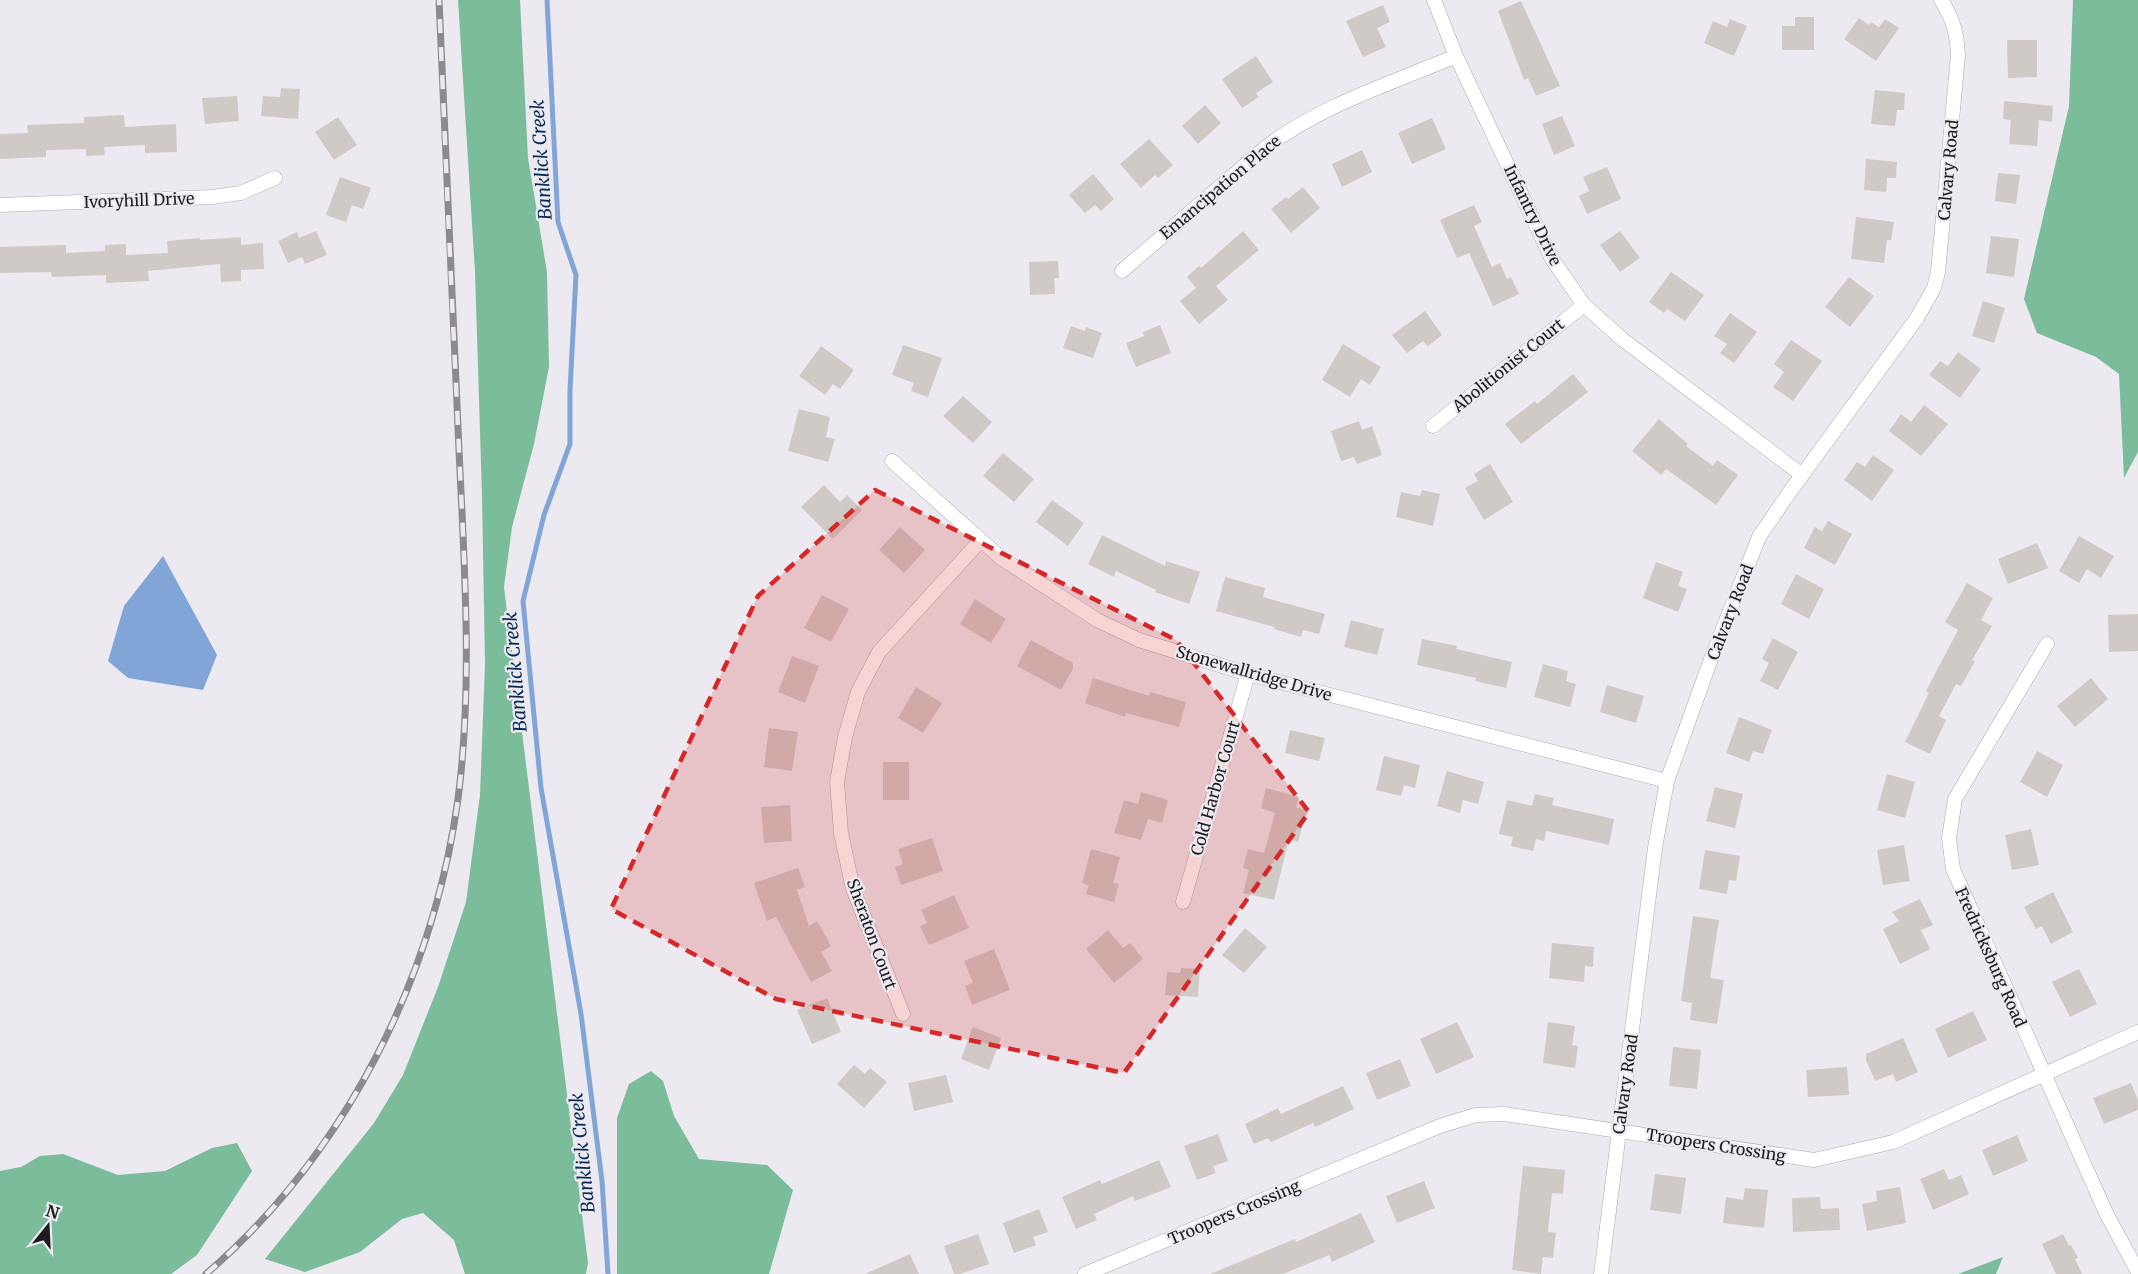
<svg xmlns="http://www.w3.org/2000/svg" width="2138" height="1274" font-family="Merriweather,serif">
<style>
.forest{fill:#7bbc9b}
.water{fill:#81a5d6}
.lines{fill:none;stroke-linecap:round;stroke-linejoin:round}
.stream{stroke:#81a5d6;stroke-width:5}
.building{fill:#d0cac6}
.minor-casing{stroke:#aaa8ae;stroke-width:15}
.minor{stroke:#fff;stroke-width:14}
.rail-casing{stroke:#8b8a8e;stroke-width:7}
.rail{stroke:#eceaf0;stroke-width:4.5;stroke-dasharray:14;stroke-linecap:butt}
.marked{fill:#d62828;fill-opacity:0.2;stroke:#d62828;stroke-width:4.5;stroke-dasharray:12 8;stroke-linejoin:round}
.labels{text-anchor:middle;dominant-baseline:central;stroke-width:4.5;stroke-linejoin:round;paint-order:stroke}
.street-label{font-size:16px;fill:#1c1c1e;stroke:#eceaf0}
.water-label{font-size:18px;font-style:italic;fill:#052a56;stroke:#eceaf0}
</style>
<rect width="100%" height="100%" fill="#eceaf0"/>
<!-- forest -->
<path class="forest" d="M 458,0 L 520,0 L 528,158 L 547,272 L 549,367 L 534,444 L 512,527 L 504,587 L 588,1263 L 586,1274 L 465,1274 L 454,1240 L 423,1213 L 402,1219 L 360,1252 L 305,1272 L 265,1259 L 374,1123 L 403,1075 L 438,987 L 466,902 L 480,795 L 485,664 L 482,495 L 475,272 Z
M 2073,0 L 2138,0 L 2138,452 L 2124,478 L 2119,374 L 2096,357 L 2037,333 L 2024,299 L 2069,106 Z
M 651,1071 L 663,1081 L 674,1116 L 699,1159 L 767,1165 L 793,1190 L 769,1274 L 617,1274 L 617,1118 L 629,1084 Z
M 237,1143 L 252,1171 L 197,1255 L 171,1274 L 0,1274 L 0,1171 L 21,1167 L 40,1156 L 63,1154 L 118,1175 L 165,1171 L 212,1148 Z
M 2003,1257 L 1996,1274 L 1958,1274 Z"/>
<!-- water -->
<path class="water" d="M 163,556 L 217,655 L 203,690 L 128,678 L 108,661 L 124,606 Z"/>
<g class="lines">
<!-- stream -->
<path class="stream" d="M 547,0 L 558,222 L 576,275 L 570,390 L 570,444 L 544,515 L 523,601 L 541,788 L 581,1014 L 602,1181 L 608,1274"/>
</g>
<!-- building -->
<path class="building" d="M 1521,1 L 1560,86 L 1536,96 L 1528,78 L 1524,80 L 1498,11 Z
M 1383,5 L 1390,22 L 1377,28 L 1386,47 L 1363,57 L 1346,21 Z
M 1795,17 L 1814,17 L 1814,50 L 1782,50 L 1782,26 L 1795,26 Z
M 1859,18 L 1869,25 L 1871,22 L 1879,27 L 1885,19 L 1899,28 L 1876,61 L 1844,39 Z
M 1730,19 L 1747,26 L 1734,56 L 1704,43 L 1713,21 L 1727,27 Z
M 2007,40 L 2037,40 L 2037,77 L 2008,78 Z
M 1256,56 L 1273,82 L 1256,93 L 1259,97 L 1242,108 L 1222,79 Z
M 281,88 L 300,89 L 298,119 L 261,116 L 263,96 L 280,97 Z
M 1875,90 L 1905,93 L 1904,110 L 1897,110 L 1895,126 L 1871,124 Z
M 237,96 L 239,121 L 205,124 L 202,98 Z
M 2004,101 L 2053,106 L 2052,122 L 2039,120 L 2037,146 L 2009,144 L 2011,120 L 2003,119 Z
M 1205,105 L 1221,123 L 1198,144 L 1182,126 Z
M 124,115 L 125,127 L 176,124 L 177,152 L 145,153 L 145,145 L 104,147 L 105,155 L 86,156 L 86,149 L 46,150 L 46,157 L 0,159 L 0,134 L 28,133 L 27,125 L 84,123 L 84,117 Z
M 1562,116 L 1575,146 L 1554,155 L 1542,124 Z
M 338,117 L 357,145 L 334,160 L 315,132 Z
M 1432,118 L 1446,149 L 1412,164 L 1398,133 Z
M 1149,139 L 1173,165 L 1158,178 L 1155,175 L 1141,188 L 1120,164 Z
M 1362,150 L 1372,172 L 1342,187 L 1332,164 Z
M 1866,159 L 1897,162 L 1896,178 L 1887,178 L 1886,192 L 1864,190 Z
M 1607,167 L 1621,199 L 1587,214 L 1579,196 L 1589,191 L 1583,177 Z
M 1998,173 L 2020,175 L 2016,204 L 1995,201 Z
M 1093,174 L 1114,199 L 1101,211 L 1095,205 L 1085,213 L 1069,195 Z
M 340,177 L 371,188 L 363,209 L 352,205 L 346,222 L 326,215 Z
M 1303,187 L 1320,208 L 1291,233 L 1271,209 L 1286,197 L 1288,199 Z
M 1474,205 L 1482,222 L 1474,226 L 1492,267 L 1500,263 L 1507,279 L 1511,277 L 1519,294 L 1493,306 L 1469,253 L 1457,258 L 1440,220 Z
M 1856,217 L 1894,222 L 1891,240 L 1887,240 L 1884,263 L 1851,259 Z
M 316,231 L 327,255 L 305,264 L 302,257 L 288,263 L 278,241 L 297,232 L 299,238 Z
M 1243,231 L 1259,250 L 1216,286 L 1228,300 L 1199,324 L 1180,301 L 1196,288 L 1187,277 L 1199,266 L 1201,268 Z
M 1620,231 L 1640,258 L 1620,272 L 1600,245 Z
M 1991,236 L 2019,239 L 2014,277 L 1986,273 Z
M 241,237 L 241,245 L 263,243 L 264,269 L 241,270 L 241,281 L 221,282 L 220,264 L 148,271 L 149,281 L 106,283 L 106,275 L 52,277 L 51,272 L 0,273 L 0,247 L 66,245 L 66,253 L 105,251 L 105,245 L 126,244 L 126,255 L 168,253 L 167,241 L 200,238 L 200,240 Z
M 1058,261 L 1059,278 L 1054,278 L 1055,294 L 1030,295 L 1029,262 Z
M 1671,272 L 1704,295 L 1685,321 L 1667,309 L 1664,313 L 1649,302 Z
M 1849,277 L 1874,296 L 1850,327 L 1825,307 Z
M 1983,301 L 2005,308 L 1994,343 L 1972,336 Z
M 1425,311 L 1442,335 L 1428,346 L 1423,341 L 1407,353 L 1392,335 Z
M 1730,313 L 1757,332 L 1734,363 L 1720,353 L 1727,344 L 1714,336 Z
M 1160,325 L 1171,353 L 1136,367 L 1126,343 L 1144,336 L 1143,332 Z
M 1071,326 L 1085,331 L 1086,327 L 1102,333 L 1093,358 L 1063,348 Z
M 1791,340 L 1822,361 L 1793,401 L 1773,387 L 1784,372 L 1774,364 Z
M 1343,344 L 1381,367 L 1370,385 L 1361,379 L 1350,397 L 1322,380 Z
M 903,345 L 942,358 L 928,397 L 911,391 L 914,383 L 892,375 Z
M 821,346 L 854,370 L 840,389 L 833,384 L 825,395 L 799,376 Z
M 1958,352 L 1981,369 L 1960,398 L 1929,375 L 1940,361 L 1948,366 Z
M 1573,374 L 1588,392 L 1521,444 L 1505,424 L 1535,401 L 1537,404 Z
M 963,396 L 992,422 L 973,443 L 943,416 Z
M 1924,405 L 1948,424 L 1921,456 L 1889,431 L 1901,414 L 1911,422 Z
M 799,409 L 830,417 L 826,437 L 835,439 L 828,462 L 788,451 Z
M 1659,419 L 1688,444 L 1686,446 L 1713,466 L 1717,460 L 1738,475 L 1716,505 L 1666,469 L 1661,475 L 1632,451 Z
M 1359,421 L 1362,430 L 1372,426 L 1382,455 L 1357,464 L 1354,457 L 1341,461 L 1331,431 Z
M 1003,453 L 1034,479 L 1014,502 L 983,476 Z
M 1873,455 L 1894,470 L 1872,501 L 1844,480 L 1857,462 L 1865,467 Z
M 1490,464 L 1513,502 L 1484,520 L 1465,488 L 1478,481 L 1474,474 Z
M 824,485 L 840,502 L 847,495 L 862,510 L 833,539 L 801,507 Z
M 1422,490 L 1440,494 L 1433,526 L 1396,517 L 1401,492 L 1420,496 Z
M 1052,500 L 1084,523 L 1068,546 L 1036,522 Z
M 1828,521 L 1852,534 L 1835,565 L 1804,548 L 1815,527 L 1822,531 Z
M 900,527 L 925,550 L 904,573 L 879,550 Z
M 1102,535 L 1165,566 L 1166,561 L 1200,572 L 1189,604 L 1155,592 L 1156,590 L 1116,571 L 1114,577 L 1088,564 Z
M 2079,536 L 2114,556 L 2101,578 L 2087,569 L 2079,583 L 2059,571 Z
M 2037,543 L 2048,568 L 2008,584 L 1998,559 Z
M 1656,562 L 1683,572 L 1678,586 L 1687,589 L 1678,612 L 1643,598 Z
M 1796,574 L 1824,589 L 1809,619 L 1781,604 Z
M 1225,577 L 1265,588 L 1263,597 L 1325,614 L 1319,634 L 1303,630 L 1301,637 L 1274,629 L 1275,627 L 1216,611 Z
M 1967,583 L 1993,598 L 1981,620 L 1992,626 L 1972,660 L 1975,661 L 1961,686 L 1956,684 L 1939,716 L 1946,720 L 1930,754 L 1905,742 L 1929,693 L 1926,691 L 1958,630 L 1945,622 Z
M 822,595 L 849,609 L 831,642 L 804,628 Z
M 975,599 L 1006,619 L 991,643 L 960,624 Z
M 2138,614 L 2138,651 L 2109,652 L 2108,615 Z
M 1351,620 L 1384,629 L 1377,655 L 1344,647 Z
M 1773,638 L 1798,652 L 1778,690 L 1760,681 L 1769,663 L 1762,659 Z
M 1422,639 L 1457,646 L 1456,649 L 1512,662 L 1506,688 L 1475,681 L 1476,678 L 1417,665 Z
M 1031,640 L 1073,663 L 1073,669 L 1061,690 L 1017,666 Z
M 792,656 L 819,666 L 805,703 L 778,692 Z
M 1543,664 L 1568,671 L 1566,681 L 1576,684 L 1570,707 L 1534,697 Z
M 1093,678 L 1149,696 L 1150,692 L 1186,702 L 1179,727 L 1126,713 L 1125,717 L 1085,703 Z
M 2091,678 L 2108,699 L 2075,727 L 2057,706 Z
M 1607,685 L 1644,696 L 1636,723 L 1600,712 Z
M 916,687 L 942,703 L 923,733 L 898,718 Z
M 1739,717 L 1772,730 L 1763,754 L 1753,751 L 1749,762 L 1726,753 Z
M 769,728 L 798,732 L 792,771 L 764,767 Z
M 1290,730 L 1325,738 L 1319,761 L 1285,753 Z
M 2037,751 L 2063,765 L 2047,797 L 2020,782 Z
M 1384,756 L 1420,765 L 1415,788 L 1404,785 L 1401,796 L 1376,790 Z
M 883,762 L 909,762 L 909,800 L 883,800 Z
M 1447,771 L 1484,782 L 1478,804 L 1463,800 L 1460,813 L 1437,806 Z
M 1887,774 L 1915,782 L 1905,818 L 1877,810 Z
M 1715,787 L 1743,794 L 1735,828 L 1706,821 Z
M 1266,788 L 1299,797 L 1296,807 L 1307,810 L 1298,842 L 1289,839 L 1274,900 L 1243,893 L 1249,870 L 1243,868 L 1248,849 L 1264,853 L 1275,813 L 1261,808 Z
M 1141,792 L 1168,800 L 1162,823 L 1148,819 L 1141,840 L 1114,833 L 1124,800 L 1138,804 Z
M 1535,794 L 1554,798 L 1552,805 L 1614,819 L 1609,845 L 1546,831 L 1544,841 L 1536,839 L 1533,851 L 1511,846 L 1513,837 L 1499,834 L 1507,800 L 1532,806 Z
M 790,805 L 792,841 L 764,843 L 761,807 Z
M 2031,829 L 2039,865 L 2012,870 L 2005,835 Z
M 932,838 L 943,871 L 901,885 L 895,867 L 903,864 L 898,849 Z
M 1904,845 L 1910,881 L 1883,885 L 1877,850 Z
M 1091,849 L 1120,857 L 1113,883 L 1119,884 L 1114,902 L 1086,894 L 1089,885 L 1082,883 Z
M 1705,850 L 1740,856 L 1736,881 L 1729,880 L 1727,894 L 1699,889 Z
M 798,868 L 805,887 L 797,890 L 809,926 L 817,921 L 831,946 L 821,952 L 832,971 L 811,982 L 776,917 L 767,921 L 754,883 Z
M 2053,892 L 2073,932 L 2051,944 L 2042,926 L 2036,929 L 2024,907 Z
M 954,895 L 969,928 L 929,945 L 920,926 L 927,923 L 921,910 Z
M 1920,899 L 1933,925 L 1921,930 L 1930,949 L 1900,964 L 1883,929 L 1899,921 L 1892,912 Z
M 1693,916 L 1719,920 L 1710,978 L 1724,980 L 1717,1024 L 1690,1020 L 1692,1003 L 1681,1001 Z
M 1245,928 L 1267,947 L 1244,973 L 1222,955 Z
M 1108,930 L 1123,948 L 1130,943 L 1143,959 L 1114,983 L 1086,949 Z
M 1552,943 L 1594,947 L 1593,967 L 1585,966 L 1584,982 L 1549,978 Z
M 994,949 L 1010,990 L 972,1005 L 965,986 L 973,983 L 964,961 Z
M 1181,968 L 1200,969 L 1198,997 L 1165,995 L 1167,972 L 1180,973 Z
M 2079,969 L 2097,1004 L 2070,1017 L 2052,982 Z
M 827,998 L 841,1032 L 812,1044 L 797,1010 Z
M 1973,1011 L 1987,1040 L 1948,1058 L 1935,1029 Z
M 1457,1022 L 1474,1057 L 1436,1074 L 1420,1039 Z
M 1548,1022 L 1575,1026 L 1572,1045 L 1578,1046 L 1575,1068 L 1543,1063 Z
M 973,1027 L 1001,1038 L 989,1070 L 961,1059 Z
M 1903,1038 L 1918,1072 L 1896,1082 L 1893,1074 L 1875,1081 L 1866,1060 L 1866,1054 Z
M 1673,1047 L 1701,1050 L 1697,1089 L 1669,1086 Z
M 1400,1059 L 1411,1086 L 1377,1100 L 1366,1073 Z
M 854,1065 L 865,1074 L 870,1068 L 887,1082 L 864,1108 L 837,1084 Z
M 1847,1067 L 1849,1095 L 1808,1097 L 1806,1070 Z
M 946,1075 L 953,1102 L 914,1111 L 908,1083 Z
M 2131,1083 L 2138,1100 L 2138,1110 L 2104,1124 L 2093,1098 Z
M 1343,1086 L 1354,1109 L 1315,1127 L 1313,1123 L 1271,1142 L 1268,1138 L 1254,1144 L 1245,1124 L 1278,1108 L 1281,1114 Z
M 1218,1134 L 1228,1161 L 1213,1166 L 1216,1173 L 1197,1180 L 1184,1146 Z
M 2017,1135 L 2028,1161 L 1993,1176 L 1982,1150 Z
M 1159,1160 L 1171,1187 L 1135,1201 L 1133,1196 L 1094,1214 L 1097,1220 L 1076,1229 L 1062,1197 L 1100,1180 L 1102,1184 Z
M 1523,1166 L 1565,1170 L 1563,1194 L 1552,1193 L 1548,1232 L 1556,1233 L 1553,1258 L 1543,1257 L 1541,1274 L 1512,1270 Z
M 1944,1169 L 1949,1180 L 1961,1175 L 1969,1194 L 1933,1210 L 1920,1179 Z
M 1655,1174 L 1686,1178 L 1681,1214 L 1650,1210 Z
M 1424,1181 L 1435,1208 L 1397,1223 L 1386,1196 Z
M 1900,1187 L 1906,1223 L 1867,1231 L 1862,1204 L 1877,1201 L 1876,1191 Z
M 1745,1188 L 1768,1190 L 1764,1228 L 1723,1223 L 1726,1197 L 1743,1200 Z
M 1820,1197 L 1821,1209 L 1839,1208 L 1840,1230 L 1793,1232 L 1792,1198 Z
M 1039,1209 L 1048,1232 L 1033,1237 L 1036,1245 L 1014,1253 L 1003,1223 Z
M 1361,1213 L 1375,1242 L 1332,1262 L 1329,1255 L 1283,1274 L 1210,1274 L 1295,1239 L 1296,1242 Z
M 978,1234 L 989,1264 L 960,1274 L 954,1274 L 944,1246 Z
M 2063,1234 L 2069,1246 L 2071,1245 L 2078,1258 L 2075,1259 L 2082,1274 L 2056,1274 L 2042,1244 Z
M 910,1254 L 919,1274 L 865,1274 Z"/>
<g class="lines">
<!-- minor casing -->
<g class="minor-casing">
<path id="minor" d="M 1434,0 L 1456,56 L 1552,259 L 1584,305 L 1622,339 L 1802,475
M 0,205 L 212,197 L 241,193 L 275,178
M 1122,271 L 1265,148 C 1321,105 1392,83 1456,56
M 1433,426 L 1584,305
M 892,461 L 1001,558 L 1097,620 L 1139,640 L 1248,674 L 1667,781
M 2047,644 L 1955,799 L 1949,838 L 1953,869 L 2106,1213 L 2138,1272
M 1183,902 L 1248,674
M 903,1014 L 853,889 L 841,833 L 837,782 L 845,737 L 858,692 L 879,652 L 980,541
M 1085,1274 L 1440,1126 L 1476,1115 L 1504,1114 L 1814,1160 L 1893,1142 L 2138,1032
M 1601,1274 L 1655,848 L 1667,781 L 1711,659 L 1759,537 L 1789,493 L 1917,318 L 1934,288 L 1938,272 L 1958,55 C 1957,34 1953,18 1941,0"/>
</g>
<!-- minor -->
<use href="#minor" class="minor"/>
<!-- rail casing -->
<g class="rail-casing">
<path id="rail" d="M 206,1274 C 345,1154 433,980 458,799 C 474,676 463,550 458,427 C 451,284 445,142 439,0"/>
</g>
<!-- rail -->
<use href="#rail" class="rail"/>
</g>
<!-- marked area -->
<path class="marked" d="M 875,490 L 1176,640 L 1309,812 L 1124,1073 L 776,999 L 611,909 L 758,596 Z"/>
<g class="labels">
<!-- street labels -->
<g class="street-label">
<text transform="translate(1948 170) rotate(-85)">Calvary Road</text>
<text transform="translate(1220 187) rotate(-40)">Emancipation Place</text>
<text transform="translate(139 200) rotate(-2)">Ivoryhill Drive</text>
<text transform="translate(1533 215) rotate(64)">Infantry Drive</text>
<text transform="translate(1508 365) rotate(-39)">Abolitionist Court</text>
<text transform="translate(1730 612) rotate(-69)">Calvary Road</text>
<text transform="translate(1254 673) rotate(16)">Stonewallridge Drive</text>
<text transform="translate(1215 788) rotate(-74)">Cold Harbor Court</text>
<text transform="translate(872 934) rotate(70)">Sheraton Court</text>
<text transform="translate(1991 957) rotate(66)">Fredricksburg Road</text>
<text transform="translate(1625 1084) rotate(-82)">Calvary Road</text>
<text transform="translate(1716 1145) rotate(9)">Troopers Crossing</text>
<text transform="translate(1234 1212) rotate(-23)">Troopers Crossing</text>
</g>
<!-- water labels -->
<g class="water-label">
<text transform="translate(541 160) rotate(-94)">Banklick Creek</text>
<text transform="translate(515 672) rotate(-95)">Banklick Creek</text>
<text transform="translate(582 1153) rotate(-96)">Banklick Creek</text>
</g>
</g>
<!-- north arrow -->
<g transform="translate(48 1226) rotate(18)" stroke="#eceaf0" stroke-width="4.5" paint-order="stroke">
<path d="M0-4.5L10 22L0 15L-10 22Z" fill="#1c1c1e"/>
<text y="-9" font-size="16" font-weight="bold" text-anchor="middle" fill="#1c1c1e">N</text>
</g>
</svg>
